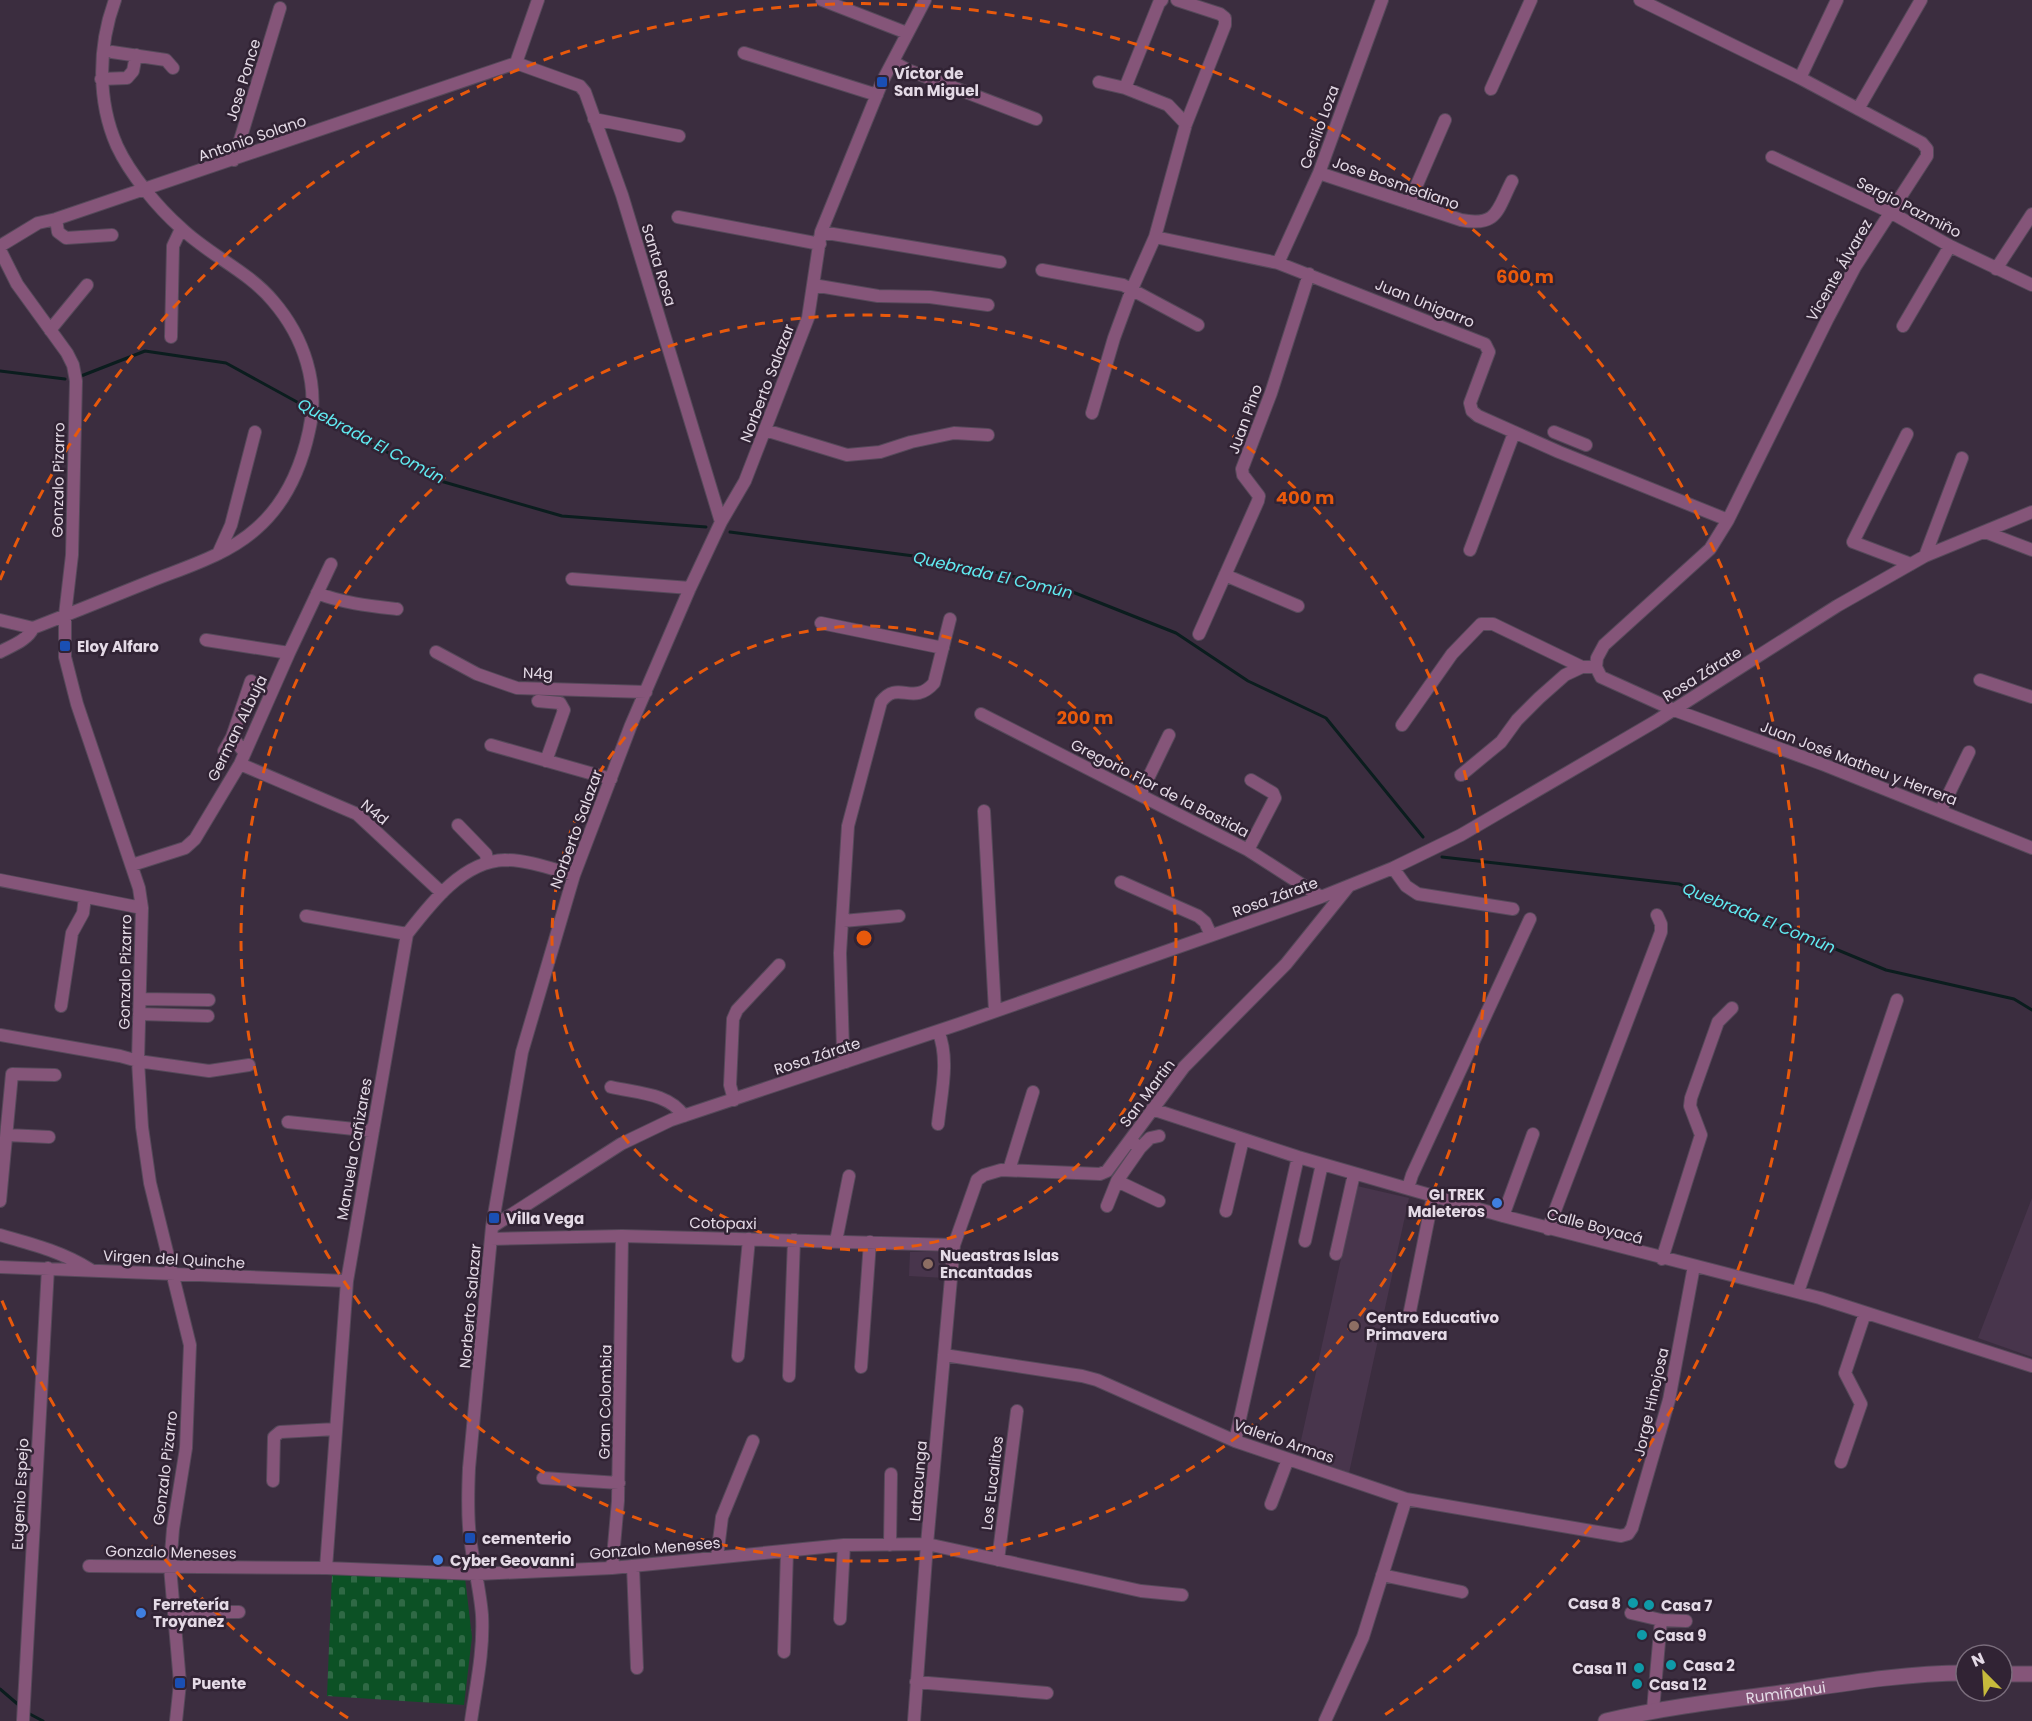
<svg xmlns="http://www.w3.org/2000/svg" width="2032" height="1721" font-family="Poppins,sans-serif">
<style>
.built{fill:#48354c}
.cemetery{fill:url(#cemetery-stones)}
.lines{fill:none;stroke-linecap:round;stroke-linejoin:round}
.stream{stroke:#0b1d1e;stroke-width:3}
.minor-casing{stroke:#56495a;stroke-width:14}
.tertiary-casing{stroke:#56495a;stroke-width:17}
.minor{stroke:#855579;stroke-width:12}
.tertiary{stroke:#855579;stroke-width:15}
.ring{fill:none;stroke:#e8590c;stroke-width:3;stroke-dasharray:10 8}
.transit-dot{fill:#1a4fb4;stroke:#312334;stroke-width:2}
.shop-dot{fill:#3f7fe0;stroke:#312334;stroke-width:2}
.education-dot{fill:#8d6e63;stroke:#312334;stroke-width:2}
.culture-dot{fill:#0f9aa8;stroke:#312334;stroke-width:2}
.labels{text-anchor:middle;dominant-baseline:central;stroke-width:5;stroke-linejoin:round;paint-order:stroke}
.poi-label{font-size:15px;font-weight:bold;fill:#e4dae6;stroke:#312334;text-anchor:start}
.street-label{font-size:15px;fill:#e4dae6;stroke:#312334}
.water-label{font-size:16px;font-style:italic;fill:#61ebf2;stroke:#312334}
.centre{fill:#e8590c;stroke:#312334;stroke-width:3}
.ring-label{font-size:18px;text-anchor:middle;font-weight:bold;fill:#e8590c;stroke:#312334;stroke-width:5;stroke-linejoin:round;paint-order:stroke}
</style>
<defs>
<pattern id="cemetery-stones" width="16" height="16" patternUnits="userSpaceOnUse" patternTransform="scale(1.5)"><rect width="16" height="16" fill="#0c5125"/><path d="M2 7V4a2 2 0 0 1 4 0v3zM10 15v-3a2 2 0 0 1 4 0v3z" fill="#2f6945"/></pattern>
</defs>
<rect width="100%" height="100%" fill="#3b2d3f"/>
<!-- built -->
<path class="built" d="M 1357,1186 L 1409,1198 L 1349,1473 L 1298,1454 Z
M 2032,1198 L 2032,1357 L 1978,1338 Z
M 946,1251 L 945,1278 L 909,1276 L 910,1252 Z"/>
<!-- cemetery -->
<path class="cemetery" d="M 332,1574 L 465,1578 L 472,1637 L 464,1705 L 327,1696 Z"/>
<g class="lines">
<!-- stream -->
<path class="stream" d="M 0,371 L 65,379
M 81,376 L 145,351 L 226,363 L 308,408
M 317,413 L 437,480 L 562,516 L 706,527
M 730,532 L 937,559 L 1060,587 L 1176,633 L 1248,681 L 1326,718 L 1423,837
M 1442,857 L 1679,884 L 1886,970 L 2014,999 L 2032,1010
M 0,1689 L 21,1707
M 26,1712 L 43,1721"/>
<!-- minor casing -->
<g class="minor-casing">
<path id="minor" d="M 822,0 L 907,33
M 112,52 L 166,60 L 173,68
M 744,53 L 877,95
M 893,62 L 908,70 L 1036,119
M 516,63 L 580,86 L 585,92 L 622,195 L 721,522
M 516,63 L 538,0
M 1800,78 L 1837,0
M 101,79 L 127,78 L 133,71 L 136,55
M 1099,82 L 1125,88 L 1168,105 L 1186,124
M 1125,88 L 1159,3 L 1162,0
M 1491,89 L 1531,0
M 1858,109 L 1921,0
M 594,119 L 679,136
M 1772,157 L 1890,212 L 1950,246 L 2032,285
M 234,160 L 280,8
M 1319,173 L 1461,220 C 1498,227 1497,210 1512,181
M 1409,203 L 1445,120
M 678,217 L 820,244
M 56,219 L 58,232 L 66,238 L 112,235
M 821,232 L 1000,262
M 1155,237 L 1278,263 L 1485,344 L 1489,352 L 1470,403 L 1472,411 L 1478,416 L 1559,452 L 1728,520
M 0,246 L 38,223 L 56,219 L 516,63
M 0,250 L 17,284 L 67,353 L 73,365 L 76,381 L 72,555 L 65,615 L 65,657 L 77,704 L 139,888 L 142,908 L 138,1061 L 142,1127 L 150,1183 L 190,1345 L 186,1448 L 173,1529 L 170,1567 L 180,1683 L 176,1721
M 1278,263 L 1319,173 L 1382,0
M 1996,269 L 2032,214
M 1042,270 L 1123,285 L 1198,325
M 813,285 L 878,296 L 930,297 L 988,305
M 1903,326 L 1950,246
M 50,330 L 87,285
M 171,337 L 173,246 L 181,229
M 1092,413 L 1114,338 L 1132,289 L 1155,237 L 1186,124 L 1225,25 L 1225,18 L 1220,14 L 1177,0
M 765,430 L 847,455 L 880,452 L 911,442 L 954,433 L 988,435
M 1554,432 L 1586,445
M 1907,434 L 1853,542 L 1911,564
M 1985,532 L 2032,550
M 1470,550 L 1514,433
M 218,554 L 231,525 L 255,432
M 1925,556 L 1962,458
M 1225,575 L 1298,606
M 572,579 L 690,588
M 317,593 C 342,603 371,606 397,609
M 0,620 L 33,628
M 821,623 L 943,648
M 1199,634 L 1258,501 L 1259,496 L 1243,475 L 1242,469 L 1271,393 L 1309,274
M 206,640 L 289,653
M 0,652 C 11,646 28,640 33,628 C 72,613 111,597 151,581 C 186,567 227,555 256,529 C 285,504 301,468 309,431 C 320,385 304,337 273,301 C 248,271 209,255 181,228 C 158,208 130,174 117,146 C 97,101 98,46 115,0
M 436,652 L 477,674 L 517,688 L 646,692
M 1596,667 L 1597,658 L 1604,645 L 1710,549 L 1728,520 L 1827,320 L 1855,267 L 1927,156 L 1927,149 L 1922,143 L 1800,78 L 1640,0
M 1596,667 L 1601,677 L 1674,710 L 1822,764 L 2032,848
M 1980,680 L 2032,697
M 538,701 L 560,703 L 564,710 L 546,761
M 981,714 L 1248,850 L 1321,897
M 1402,725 L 1452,654 L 1481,624 L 1493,624 L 1582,667 L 1596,667
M 491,745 L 611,779
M 224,751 L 232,737
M 245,753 L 232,737 L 251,681
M 240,764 L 357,814 L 442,893
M 1461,775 L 1501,742 L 1517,720 L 1539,698 L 1565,675 L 1582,667
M 1140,795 L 1169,735
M 1941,810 L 1969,752
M 984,811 L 995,1011
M 458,825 L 486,854 L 487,862
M 1248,850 L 1275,798 L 1273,793 L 1251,780
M 132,865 L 185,848 L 195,839 L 240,764 L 289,653 L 331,564
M 1393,868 L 1406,886 L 1418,894 L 1513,909
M 0,880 L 142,908
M 1121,882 L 1198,916 L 1205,922 L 1211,935
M 306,916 L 407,934
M 843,921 L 899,916
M 140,999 L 209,1000
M 61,1006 L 72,933 L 83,913 L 85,897
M 139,1014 L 208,1016
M 0,1035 L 120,1056 L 138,1061 L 209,1071 L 249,1065
M 846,1062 L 843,1049 L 840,953 L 848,826 L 881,702 C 898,679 913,707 934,683 L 950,619
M 611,1087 C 636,1093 669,1093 684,1116
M 734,1100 L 730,1085 L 733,1019 L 737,1010 L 779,965
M 1152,1109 L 1298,1157 L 1503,1216 L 1820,1298 L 2032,1366
M 288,1122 L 373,1131
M 938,1124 C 941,1094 950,1059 938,1031
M 7,1135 L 49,1137
M 1130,1140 L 1140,1148 L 1117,1181 L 1159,1201
M 1140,1148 L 1150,1138 L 1159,1136
M 1009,1170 L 1033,1092
M 1408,1188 L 1412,1175 L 1530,919
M 0,1201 L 12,1074 L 55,1075
M 1107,1206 L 1117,1181
M 1226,1211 L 1243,1139
M 1503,1216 L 1533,1134
M 492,1227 L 621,1144 L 671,1120 L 959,1024 L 1321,897 L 1393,868 L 1461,835 L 1656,721 L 1837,606 L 1925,556 L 2032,512
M 1548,1229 L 1661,932 L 1661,924 L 1657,915
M 0,1235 C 32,1244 63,1252 91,1270
M 491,1239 L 622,1236 L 954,1245
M 836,1241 L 849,1176
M 1305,1241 L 1322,1164
M 1336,1254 L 1354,1174
M 1662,1259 L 1701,1135 L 1690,1106 L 1691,1098 L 1718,1022 L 1732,1008
M 0,1267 L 347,1281
M 1798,1292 L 1897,1000
M 1409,1316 L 1433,1196
M 944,1355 L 1082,1376 L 1097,1380 L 1235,1441 L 1406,1499 L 1621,1536 L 1628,1534 L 1632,1528 L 1669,1400 L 1694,1266
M 738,1356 L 749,1239
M 861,1367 L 870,1242
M 789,1376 L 794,1240
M 1235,1441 L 1298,1157
M 1841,1462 L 1861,1404 L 1845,1373 L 1865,1313
M 543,1478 L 619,1483
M 273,1481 L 274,1437 L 280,1432 L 336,1429
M 1271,1504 L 1288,1459
M 890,1545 L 891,1474
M 717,1557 L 722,1517 L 753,1441
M 998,1560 L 1017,1411
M 89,1566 L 326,1568 L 477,1574 L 612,1568 L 844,1545 L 927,1544 L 1141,1591 L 1182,1595
M 633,1566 L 637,1668
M 326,1568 L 347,1281 L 407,934 C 431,903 463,861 505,860 C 528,860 552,869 574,875
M 612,1568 L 618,1501 L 622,1236
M 1382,1575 L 1462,1592
M 174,1612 L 239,1612
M 1631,1613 L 1661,1620 L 1686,1621
M 840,1619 L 844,1545
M 784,1652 L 787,1551
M 916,1682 L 1047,1693
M 1653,1710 L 1661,1620
M 23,1721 L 48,1268
M 471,1721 C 476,1686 484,1651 482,1615 C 480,1589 473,1563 470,1537 C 467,1514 468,1491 469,1468 L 492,1227 L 522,1052 L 574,875 L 631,725 L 690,588 L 721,522 L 745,481 L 808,318 L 821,232 L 882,82 L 925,0
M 914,1721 L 927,1544 L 954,1245 L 977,1180 L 984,1175 L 1001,1170 L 1100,1174 L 1107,1171 L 1184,1067 L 1286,964 L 1348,887
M 1325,1721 L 1363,1637 L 1406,1499"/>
</g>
<!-- tertiary casing -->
<g class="tertiary-casing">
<g id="tertiary">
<path d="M 2002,1674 L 2032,1674"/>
<path id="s1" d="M 1606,1721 C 1666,1707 1727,1700 1788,1692 C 1847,1683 1906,1673 1966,1673"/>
</g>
</g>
<!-- minor -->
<use href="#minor" class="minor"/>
<!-- tertiary -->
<use href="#tertiary" class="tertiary"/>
</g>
<!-- distance rings -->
<g class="ring">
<circle cx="864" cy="938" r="312"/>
<circle cx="864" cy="938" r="623"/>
<path d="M348 1718A935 935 0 0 1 0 1296M0 580A935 935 0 1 1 1380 1718"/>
</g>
<!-- markers -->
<g class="transit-dot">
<rect x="876" y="76" width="12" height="12" rx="3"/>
<rect x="59" y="640" width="12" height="12" rx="3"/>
<rect x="488" y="1212" width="12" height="12" rx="3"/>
<rect x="464" y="1532" width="12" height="12" rx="3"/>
<rect x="174" y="1677" width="12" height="12" rx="3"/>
</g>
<g class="shop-dot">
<circle cx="1497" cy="1203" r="6"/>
<circle cx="438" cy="1560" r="6"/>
<circle cx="141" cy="1613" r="6"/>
</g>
<g class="education-dot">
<circle cx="928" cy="1264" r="6"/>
<circle cx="1354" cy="1326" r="6"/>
</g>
<g class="culture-dot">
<circle cx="1633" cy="1603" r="6"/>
<circle cx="1649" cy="1605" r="6"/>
<circle cx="1642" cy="1635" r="6"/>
<circle cx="1671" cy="1665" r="6"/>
<circle cx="1639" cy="1668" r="6"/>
<circle cx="1637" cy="1684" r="6"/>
</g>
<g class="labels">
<!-- poi labels -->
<g class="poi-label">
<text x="894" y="73">Víctor de<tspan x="894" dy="17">San Miguel</tspan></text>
<text x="77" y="646">Eloy Alfaro</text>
<text x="1485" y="1194" text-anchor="end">GI TREK<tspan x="1485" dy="17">Maleteros</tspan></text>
<text x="506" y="1218">Villa Vega</text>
<text x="940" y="1255">Nueastras Islas<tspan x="940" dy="17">Encantadas</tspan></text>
<text x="1366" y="1317">Centro Educativo<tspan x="1366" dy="17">Primavera</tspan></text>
<text x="482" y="1538">cementerio</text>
<text x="450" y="1560">Cyber Geovanni</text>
<text x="1621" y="1603" text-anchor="end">Casa 8</text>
<text x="153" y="1604">Ferretería<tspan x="153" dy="17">Troyanez</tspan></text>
<text x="1661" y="1605">Casa 7</text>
<text x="1654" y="1635">Casa 9</text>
<text x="1683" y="1665">Casa 2</text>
<text x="1627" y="1668" text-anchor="end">Casa 11</text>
<text x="192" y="1683">Puente</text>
<text x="1649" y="1684">Casa 12</text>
</g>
<!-- street labels -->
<g class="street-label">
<text transform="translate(243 80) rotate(-73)">Jose Ponce</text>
<text transform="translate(1319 127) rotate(-70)">Cecilio Loza</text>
<text transform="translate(252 138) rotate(-19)">Antonio Solano</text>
<text transform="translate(1396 183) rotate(19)">Jose Bosmediano</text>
<text transform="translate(1909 207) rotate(27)">Sergio Pazmiño</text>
<text transform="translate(659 265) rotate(73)">Santa Rosa</text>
<text transform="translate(1839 270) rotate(-60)">Vicente Álvarez</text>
<text transform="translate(1425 303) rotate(22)">Juan Unigarro</text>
<text transform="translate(767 383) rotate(-69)">Norberto Salazar</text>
<text transform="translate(1245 419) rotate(-70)">Juan Pino</text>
<text transform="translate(58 480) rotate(-89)">Gonzalo Pizarro</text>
<text transform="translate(538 673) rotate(2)">N4g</text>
<text transform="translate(1702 674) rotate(-32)">Rosa Zárate</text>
<text transform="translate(237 728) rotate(-64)">German ALbuja</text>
<text transform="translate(1859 763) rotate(21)">Juan José Matheu y Herrera</text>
<text transform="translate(1160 788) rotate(27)">Gregorio Flor de la Bastida</text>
<text transform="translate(375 812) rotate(39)">N4d</text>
<text transform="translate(576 829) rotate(-70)">Norberto Salazar</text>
<text transform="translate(1275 897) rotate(-20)">Rosa Zárate</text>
<text transform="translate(125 972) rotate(-89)">Gonzalo Pizarro</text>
<text transform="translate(817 1056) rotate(-18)">Rosa Zárate</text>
<text transform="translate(1147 1093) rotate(-53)">San Martin</text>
<text transform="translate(354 1149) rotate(-80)">Manuela Cañizares</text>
<text transform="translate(723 1223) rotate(1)">Cotopaxi</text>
<text transform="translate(1595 1226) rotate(15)">Calle Boyacá</text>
<text transform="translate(174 1259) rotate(3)">Virgen del Quinche</text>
<text transform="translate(470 1306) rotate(-85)">Norberto Salazar</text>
<text transform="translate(605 1402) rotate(-89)">Gran Colombia</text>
<text transform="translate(1651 1402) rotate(-77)">Jorge Hinojosa</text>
<text transform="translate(1284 1441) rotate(19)">Valerio Armas</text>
<text transform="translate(165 1468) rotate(-83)">Gonzalo Pizarro</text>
<text transform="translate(918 1481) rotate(-85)">Latacunga</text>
<text transform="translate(992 1483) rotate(-83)">Los Eucalitos</text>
<text transform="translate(20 1494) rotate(-87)">Eugenio Espejo</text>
<text transform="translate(655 1548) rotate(-5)">Gonzalo Meneses</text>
<text transform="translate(171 1552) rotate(1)">Gonzalo Meneses</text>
<text stroke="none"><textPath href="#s1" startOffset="182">Rumiñahui</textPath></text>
</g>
<!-- water labels -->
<g class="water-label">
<text transform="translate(371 441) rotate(28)">Quebrada El Común</text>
<text transform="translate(993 575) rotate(13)">Quebrada El Común</text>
<text transform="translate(1759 918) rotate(22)">Quebrada El Común</text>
</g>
</g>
<circle cx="864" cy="938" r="9" class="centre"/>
<g class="ring-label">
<text x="1525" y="283">600 m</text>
<text x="1305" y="504">400 m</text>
<text x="1085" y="724">200 m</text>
</g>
<!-- north arrow -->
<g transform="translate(1984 1673) rotate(336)"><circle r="28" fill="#312334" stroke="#796c7b" stroke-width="1.5"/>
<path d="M0-4.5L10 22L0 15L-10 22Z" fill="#c7bb3c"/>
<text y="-9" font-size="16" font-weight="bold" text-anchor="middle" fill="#e4dae6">N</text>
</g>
</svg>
